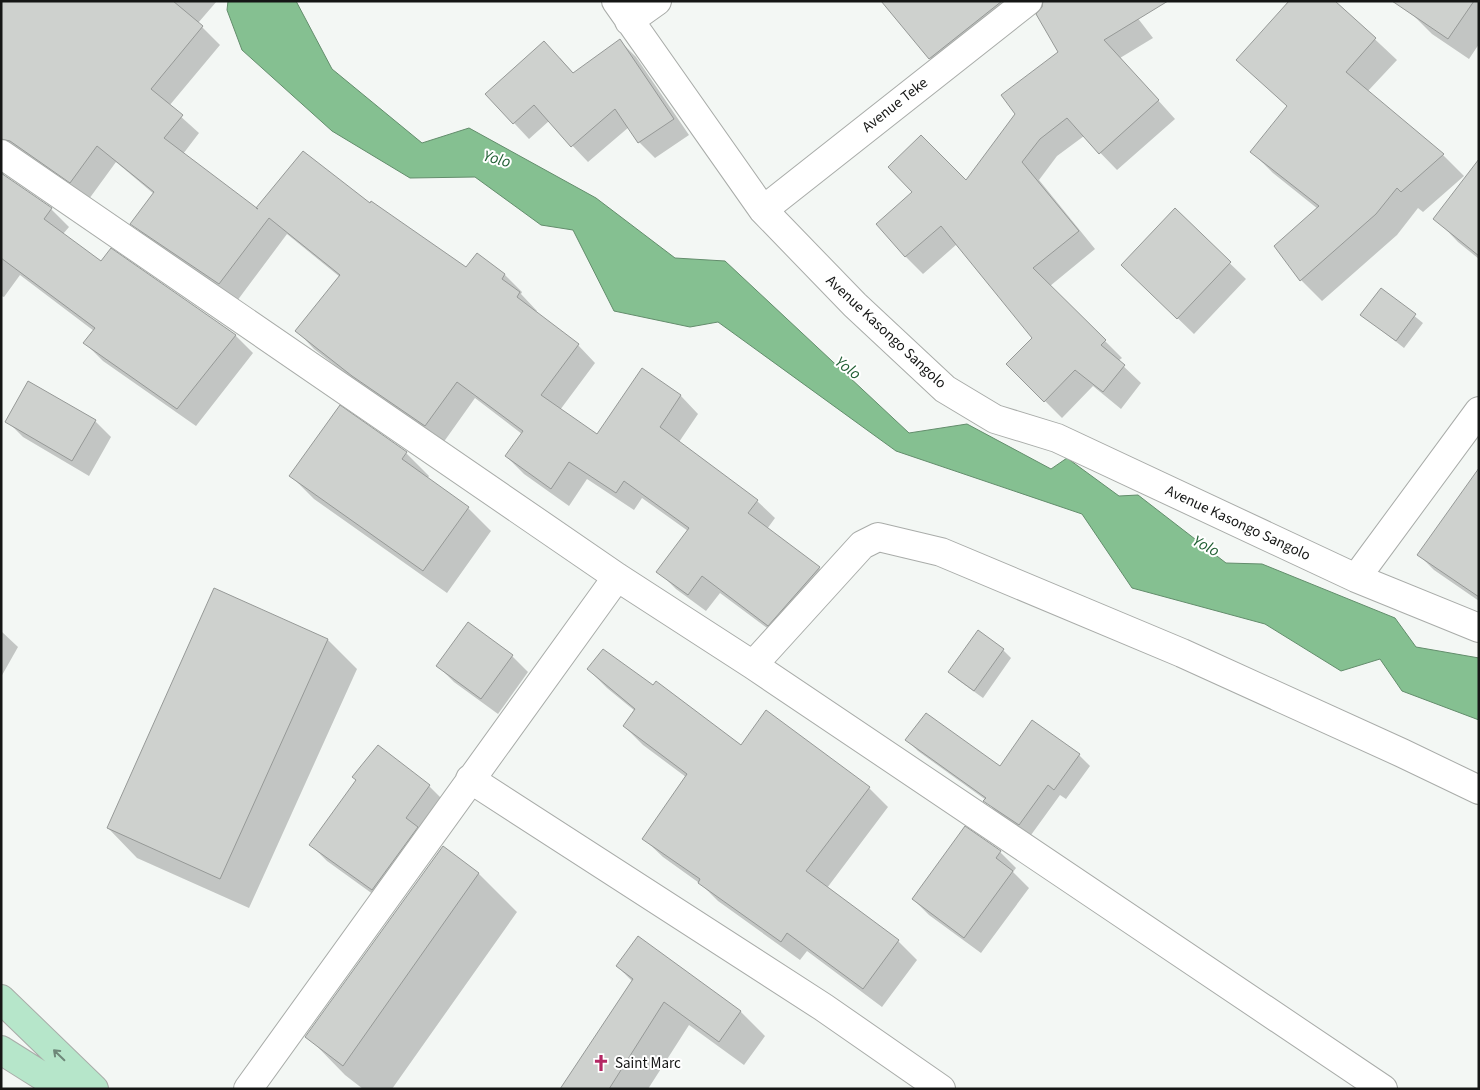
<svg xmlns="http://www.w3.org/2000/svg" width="1480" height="1090" font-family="'Source Sans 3',sans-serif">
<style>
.water{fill:#85c091;stroke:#638d6c}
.shadow{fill:#0003}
.building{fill:#ced1ce;stroke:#969997}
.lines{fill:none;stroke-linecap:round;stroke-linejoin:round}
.street-casing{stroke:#a9aca9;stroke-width:30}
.secondary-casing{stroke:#a9aca9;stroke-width:30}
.street{stroke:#fff;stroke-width:28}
.secondary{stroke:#b6e6ca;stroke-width:28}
.oneway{stroke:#6e8879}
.labels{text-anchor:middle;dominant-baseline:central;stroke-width:4;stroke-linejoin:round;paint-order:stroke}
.street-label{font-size:15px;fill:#151615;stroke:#fff}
.poi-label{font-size:15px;fill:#151615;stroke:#fff;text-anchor:start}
.water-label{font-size:16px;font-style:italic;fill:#205f33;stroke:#fff}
</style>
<rect width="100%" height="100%" fill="#f3f7f4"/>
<!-- water -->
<path class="water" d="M 228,1 L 296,1 L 332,69 L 422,143 L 469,128 L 596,198 L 675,258 L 725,261 L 909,433 L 967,424 L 1051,469 L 1067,458 L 1119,496 L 1138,495 L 1226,563 L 1262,564 L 1395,618 L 1416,647 L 1479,658 L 1479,720 L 1402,691 L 1380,659 L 1341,671 L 1265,624 L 1132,588 L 1082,514 L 896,451 L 718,322 L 690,327 L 614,311 L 573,230 L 541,225 L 475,177 L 410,178 L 332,131 L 242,50 L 227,10 Z"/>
<!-- shadow -->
<path class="shadow" d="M 46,1 L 217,1 L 198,23 L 220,45 L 169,106 L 199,133 L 183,154 L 261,213 L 371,205 L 467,269 L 477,255 L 505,275 L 522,292 L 521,294 L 537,311 L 535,313 L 578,345 L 595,363 L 560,410 L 597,436 L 642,370 L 681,396 L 698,414 L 679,442 L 757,501 L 775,518 L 767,529 L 819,568 L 837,585 L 786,642 L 720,593 L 706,611 L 676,589 L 658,571 L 688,531 L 642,498 L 634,510 L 587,479 L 569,506 L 524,474 L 506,456 L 522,434 L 475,398 L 443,443 L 372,394 L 314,349 L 297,331 L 340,277 L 287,234 L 237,301 L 149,241 L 132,223 L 154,194 L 116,162 L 89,199 L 3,172 L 4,176 L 51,209 L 69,227 L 63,234 L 101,263 L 111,250 L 236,336 L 253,353 L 196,426 L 103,361 L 85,343 L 94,331 L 20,275 L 4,297 L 1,296 L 1,128 Z
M 894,1 L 1042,1 L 1034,4 L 946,74 L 930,58 L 887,6 Z
M 1334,1 L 1397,60 L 1367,92 L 1443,155 L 1464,176 L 1423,212 L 1418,208 L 1397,235 L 1322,301 L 1301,280 L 1318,209 L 1273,173 L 1252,152 L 1288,107 L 1238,60 Z
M 1420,1 L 1479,1 L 1479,44 L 1469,59 L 1432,34 L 1412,14 Z
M 1130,8 L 1153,38 L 1120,58 L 1175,119 L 1117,170 L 1084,136 L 1057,156 L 1039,180 L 1095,249 L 1050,286 L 1122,358 L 1118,361 L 1141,383 L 1121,409 L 1093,386 L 1062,418 L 1008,364 L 1034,338 L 957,244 L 923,274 L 905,256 L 966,182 Z
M 620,41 L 636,57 L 689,135 L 655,158 L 639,142 L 629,127 L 588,162 L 549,121 L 529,139 L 514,123 L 560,58 L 574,74 Z
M 1479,184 L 1479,259 L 1458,242 L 1435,218 Z
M 1175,210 L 1246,279 L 1194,334 L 1139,281 Z
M 1381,289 L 1423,323 L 1404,348 L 1362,315 Z
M 7,421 L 95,421 L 111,437 L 89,476 L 23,437 Z
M 406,453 L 429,476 L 427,479 L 468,508 L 491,531 L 447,593 L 314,499 L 291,476 Z
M 1479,503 L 1479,601 L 1434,570 L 1418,554 Z
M 215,590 L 328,640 L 357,669 L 249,908 L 137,858 L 108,828 Z
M 469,624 L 512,656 L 528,672 L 498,714 L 454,682 L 438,666 Z
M 1,631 L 18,647 L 1,677 Z
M 1003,650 L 1011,658 L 983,698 L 958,680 L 950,672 Z
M 588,669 L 741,747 L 869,788 L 888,807 L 827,888 L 898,941 L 917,960 L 882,1007 L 807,951 L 800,960 L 718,901 L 702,885 L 663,857 L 644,839 L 686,777 L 643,745 L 624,726 L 635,711 L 607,688 Z
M 1033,721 L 1079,755 L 1090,766 L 1066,799 L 1060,795 L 1031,835 L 996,812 L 986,800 L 918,751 L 907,740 L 1000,768 Z
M 378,746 L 429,786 L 445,802 L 388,905 L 327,861 L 311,845 L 357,781 Z
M 443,847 L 479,874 L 517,912 L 392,1089 L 363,1089 L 345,1075 L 307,1036 Z
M 1000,852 L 1016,868 L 1013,872 L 1029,888 L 981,953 L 929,915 L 913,899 Z
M 638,938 L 741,1012 L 765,1036 L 744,1065 L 689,1025 L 648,1089 L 562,1089 L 633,982 L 617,966 Z"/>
<!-- building -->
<path class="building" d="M 1,1 L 173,1 L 203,26 L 151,89 L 183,115 L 164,138 L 258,209 L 256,208 L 303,151 L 370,203 L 371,201 L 466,267 L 477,253 L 505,274 L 502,279 L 520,292 L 517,297 L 579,344 L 541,395 L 597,434 L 642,368 L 681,395 L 660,427 L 758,500 L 748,513 L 820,567 L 768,626 L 702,576 L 688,595 L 656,572 L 689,528 L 624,481 L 616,493 L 569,462 L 551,489 L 505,456 L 523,431 L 457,382 L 425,426 L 352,376 L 295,331 L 340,275 L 269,218 L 219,284 L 130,224 L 154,192 L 97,146 L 70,183 L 10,141 L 1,139 Z
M 881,1 L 1002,1 L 929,59 Z
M 1043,1 L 1168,1 L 1104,40 L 1159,100 L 1099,154 L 1067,118 L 1040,139 L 1022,162 L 1079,231 L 1033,268 L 1106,340 L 1101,345 L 1125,365 L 1103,392 L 1075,370 L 1044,402 L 1006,364 L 1032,338 L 941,226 L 905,257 L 876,224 L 912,192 L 888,167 L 921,135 L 966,180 L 1015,114 L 1001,95 L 1058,52 L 1036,14 L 1042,7 Z
M 1289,1 L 1335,1 L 1376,38 L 1346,72 L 1444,154 L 1401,192 L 1397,188 L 1376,214 L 1300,281 L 1274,246 L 1319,206 L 1250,152 L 1287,106 L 1236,60 Z
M 1392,1 L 1474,1 L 1448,39 Z
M 620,39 L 674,119 L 638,143 L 615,109 L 571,147 L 534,105 L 513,124 L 485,94 L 544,41 L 573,73 Z
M 1479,159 L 1479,256 L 1433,219 Z
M 1,173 L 52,208 L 44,219 L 101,261 L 111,248 L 236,335 L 177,409 L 83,343 L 95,328 L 1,258 Z
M 1175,208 L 1231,262 L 1177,319 L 1121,265 Z
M 1381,288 L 1416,314 L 1396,341 L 1360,315 Z
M 28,381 L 96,420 L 72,461 L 5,422 Z
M 340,405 L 407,452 L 402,459 L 469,507 L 423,571 L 289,476 Z
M 1479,468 L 1479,597 L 1417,555 Z
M 214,588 L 328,639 L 220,879 L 107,828 Z
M 468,622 L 513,655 L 481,699 L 436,666 Z
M 978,630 L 1004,649 L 974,691 L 948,672 Z
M 603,649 L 653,685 L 656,681 L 741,745 L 766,710 L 870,787 L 806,871 L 899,940 L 863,989 L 787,933 L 781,942 L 698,883 L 700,879 L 642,839 L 687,774 L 623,726 L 635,709 L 587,669 Z
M 926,713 L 1000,766 L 1032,720 L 1080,754 L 1054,790 L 1048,785 L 1019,825 L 983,801 L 986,798 L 905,740 Z
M 378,745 L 430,785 L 406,818 L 418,827 L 372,890 L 309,845 L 356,780 L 352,777 Z
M 965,826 L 1001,851 L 996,858 L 1013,871 L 964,938 L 912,899 Z
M 443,846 L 479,873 L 343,1066 L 305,1037 Z
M 638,936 L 741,1011 L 719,1042 L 664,1002 L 609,1089 L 560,1089 L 633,979 L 616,966 Z"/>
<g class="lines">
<!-- street casing -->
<g class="street-casing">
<path id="street" d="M 616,1 L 763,210 L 855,305 L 945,389 L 995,419 L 1057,438 L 1356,578 L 1479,628
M 629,21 L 657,1
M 1,154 L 617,577 L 753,665 L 1383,1089
M 763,210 L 1028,1
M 1356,578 L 1479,411
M 753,665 L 862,545 L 878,537 L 941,552 L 1182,653 L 1402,753 L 1479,790
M 470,779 L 823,1007 L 941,1089
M 248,1089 L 617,577"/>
</g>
<!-- secondary casing -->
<g class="secondary-casing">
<path id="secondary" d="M 1,999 L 94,1089
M 1,1050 L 63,1089"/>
</g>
<!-- street -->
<use href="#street" class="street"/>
<!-- secondary -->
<use href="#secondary" class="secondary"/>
</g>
<!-- one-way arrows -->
<defs><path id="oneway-shaft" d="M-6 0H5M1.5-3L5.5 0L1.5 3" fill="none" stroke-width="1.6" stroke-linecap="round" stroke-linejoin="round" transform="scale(1.25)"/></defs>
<use class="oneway" href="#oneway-shaft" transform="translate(59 1055) rotate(-136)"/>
<!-- icons -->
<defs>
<g id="church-bare" transform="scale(1.35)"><path d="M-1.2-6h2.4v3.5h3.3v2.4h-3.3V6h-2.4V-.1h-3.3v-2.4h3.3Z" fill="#b42864" stroke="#fff" stroke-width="2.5" paint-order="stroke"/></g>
</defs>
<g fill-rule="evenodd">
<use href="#church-bare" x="601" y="1063"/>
</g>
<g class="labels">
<!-- street labels -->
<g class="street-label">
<text transform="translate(895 105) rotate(-38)">Avenue Teke</text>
<text transform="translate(886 332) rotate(43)">Avenue Kasongo Sangolo</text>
<text transform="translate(1238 523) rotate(25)">Avenue Kasongo Sangolo</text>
</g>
<!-- poi labels -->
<g class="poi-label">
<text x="615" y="1063">Saint Marc</text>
</g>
<!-- water labels -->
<g class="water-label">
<text transform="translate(497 159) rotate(15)">Yolo</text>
<text transform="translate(848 368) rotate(37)">Yolo</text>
<text transform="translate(1206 546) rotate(28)">Yolo</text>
</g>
</g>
<!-- border -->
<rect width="1480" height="1090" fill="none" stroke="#151615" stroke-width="5"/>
</svg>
